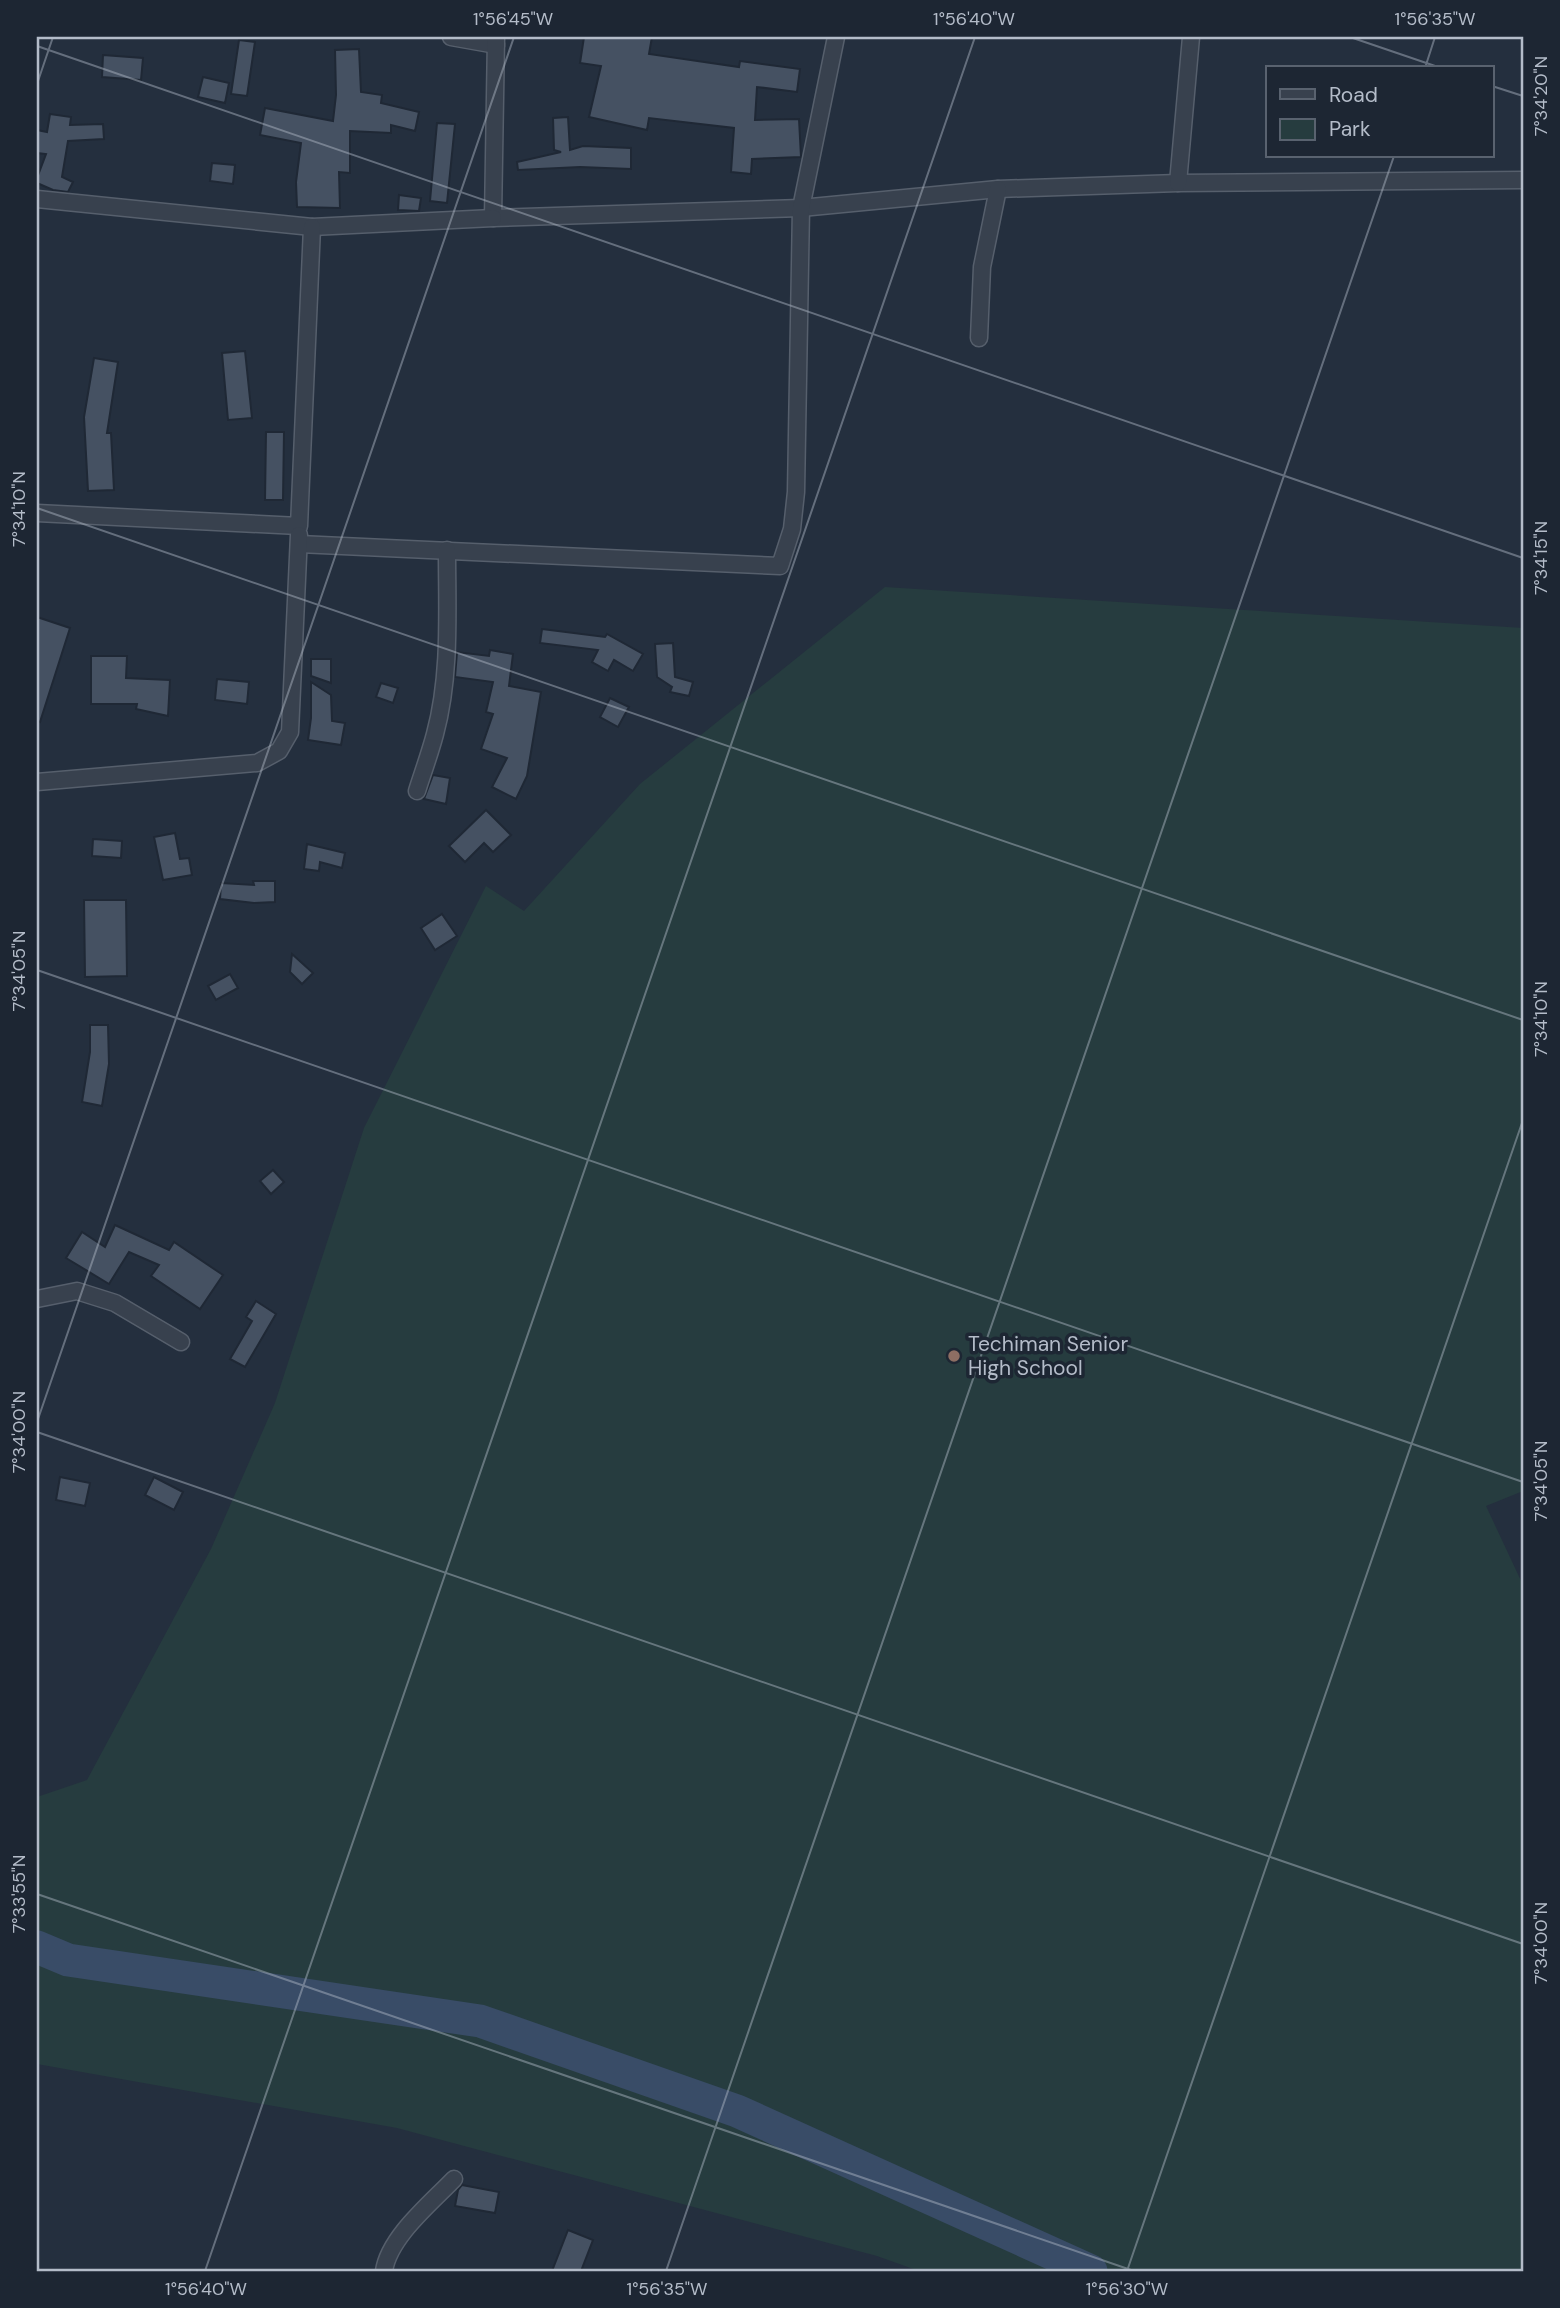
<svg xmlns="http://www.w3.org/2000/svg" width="1560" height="2308" font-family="'DM Sans',sans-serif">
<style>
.green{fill:#263c3f}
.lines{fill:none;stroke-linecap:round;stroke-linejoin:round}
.river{stroke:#394c67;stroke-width:33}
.building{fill:#455162;stroke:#1f2835;stroke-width:2}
.minor-casing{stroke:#565f6c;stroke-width:19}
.minor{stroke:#38414e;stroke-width:16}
.ticks{fill:none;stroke:#b4bcc9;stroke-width:2;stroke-opacity:0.45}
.education-dot{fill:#8d6e63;stroke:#1d2633;stroke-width:2.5}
.labels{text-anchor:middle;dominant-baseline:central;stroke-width:7;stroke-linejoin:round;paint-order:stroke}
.poi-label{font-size:21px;fill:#b4bcc9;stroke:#1d2633;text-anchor:start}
.neatline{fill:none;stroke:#b4bcc9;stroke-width:2.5}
.ticks-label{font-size:18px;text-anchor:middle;fill:#b4bcc9}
</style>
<rect width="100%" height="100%" fill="#242f3e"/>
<!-- green -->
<polygon class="green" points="885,587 1523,628 1523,1491 1486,1506 1523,1585 1523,2271 919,2271 877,2256 397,2128 37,2064 37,1797 87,1780 211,1549 275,1403 364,1128 486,886 524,911 640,784"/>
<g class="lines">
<!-- river -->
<polyline class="river" points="37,1947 68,1960 480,2021 737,2111 1091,2271"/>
</g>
<!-- building -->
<g class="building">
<polygon points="584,37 652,37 649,54 739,67 740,61 800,69 797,92 757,87 755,120 799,119 801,157 752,159 751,174 731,172 734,128 649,118 647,130 589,117 601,66 580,63"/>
<polygon points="239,40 255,42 247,96 231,94"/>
<polygon points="359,49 361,92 382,95 381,103 419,112 415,131 391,125 391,133 350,131 350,173 339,172 340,208 297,207 296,182 301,143 260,135 265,108 333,121 336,95 335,50"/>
<polygon points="103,55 143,58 141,80 102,77"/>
<polygon points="203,77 229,83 225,103 198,97"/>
<polygon points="50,114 71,117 70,125 103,124 104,139 68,141 62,177 73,182 68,192 53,190 37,183 37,178 46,154 37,153 37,130 47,132"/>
<polygon points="568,117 570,150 583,146 631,148 631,169 580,167 518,170 517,162 561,152 554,150 553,118"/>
<polygon points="437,123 455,124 447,203 430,201"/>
<polygon points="212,163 235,165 233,184 210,181"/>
<polygon points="399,195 421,198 419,211 398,210"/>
<polygon points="245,351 252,418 228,420 222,353"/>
<polygon points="94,358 118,362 107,433 111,433 114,490 88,491 84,417"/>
<polygon points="266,432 284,432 283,500 265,500"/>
<polygon points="37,617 70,628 40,722 37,721"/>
<polygon points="542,629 605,637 607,634 643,654 633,671 614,660 608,671 592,662 598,650 540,643"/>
<polygon points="673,643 675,677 693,682 689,696 670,692 672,687 657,677 655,644"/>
<polygon points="490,650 513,654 509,686 541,692 527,776 516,799 492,787 507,758 481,749 493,714 486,712 493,682 455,677 457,652 489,656"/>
<polygon points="91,656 127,656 126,678 170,680 168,716 136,709 137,704 91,704"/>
<polygon points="311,659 331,659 331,683 311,676"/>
<polygon points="217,679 249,682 247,704 215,700"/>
<polygon points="311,682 331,695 332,721 345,723 341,745 308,740 311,718"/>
<polygon points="381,683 398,688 393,703 376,697"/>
<polygon points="610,698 629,707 618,727 600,717"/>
<polygon points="433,775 450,778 446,804 424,799"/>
<polygon points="486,810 511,835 493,852 484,843 465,862 449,846"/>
<polygon points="175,833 180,859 189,858 192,875 163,880 154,837"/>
<polygon points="93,839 122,841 121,858 92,856"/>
<polygon points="307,844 345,853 342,868 320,862 319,871 304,869"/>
<polygon points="253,881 275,881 275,902 254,903 220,899 221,883 254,885"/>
<polygon points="84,900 126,900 127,976 85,977"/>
<polygon points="442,914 457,936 435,950 421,928"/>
<polygon points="292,954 313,973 302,984 290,972"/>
<polygon points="230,974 238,988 216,1000 208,986"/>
<polygon points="90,1025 108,1025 109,1064 102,1106 82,1102 90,1052"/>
<polygon points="273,1170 284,1182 271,1194 260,1181"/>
<polygon points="115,1225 169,1250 174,1242 223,1275 200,1309 151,1276 159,1265 129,1252 109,1284 66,1258 82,1232 105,1247"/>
<polygon points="256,1301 276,1314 245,1367 230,1359 252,1321 246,1317"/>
<polygon points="60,1477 90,1483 85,1506 56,1500"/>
<polygon points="154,1477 183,1492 174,1510 145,1495"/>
<polygon points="462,2185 499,2192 495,2213 455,2206 458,2190"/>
<polygon points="568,2230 593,2240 581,2271 552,2271"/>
</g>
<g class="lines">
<!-- minor casing -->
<g class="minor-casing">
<g id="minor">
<polyline points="451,37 496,45"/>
<polyline points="496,37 493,218 801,208 998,189 1178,183 1523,180"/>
<polyline points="1178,183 1191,37"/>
<polyline points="37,199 312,227 493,218"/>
<polyline points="979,338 982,267 998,189"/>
<polyline points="37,513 299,526 312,227"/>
<polyline points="299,544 780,566 792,529 796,492 801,208 836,37"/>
<polyline points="37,782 257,763 279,751 290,732 299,535"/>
<path d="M 417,791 C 423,772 430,753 435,734 C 451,675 447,611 447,550"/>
<polyline points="37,1299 77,1291 115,1303 181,1342"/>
<path d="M 384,2271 C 389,2237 431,2203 454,2179"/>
</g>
</g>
<!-- minor -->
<use href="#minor" class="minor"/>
</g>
<!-- ticks -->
<path class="ticks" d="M 1350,37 L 1441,68M 37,46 L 1523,558M 1425,68 L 1435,37M 37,84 L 53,37M 1492,86 L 1523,96M 37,508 L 1523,1020M 37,970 L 1523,1482M 37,1422 L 514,37M 37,1432 L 1523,1944M 37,1894 L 1134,2271M 205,2271 L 975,37M 666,2271 L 1394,156M 1127,2271 L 1523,1120"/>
<!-- markers -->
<circle class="education-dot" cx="954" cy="1356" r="7"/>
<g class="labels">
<!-- poi labels -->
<g class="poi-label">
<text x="968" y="1344">Techiman Senior<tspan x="968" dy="24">High School</tspan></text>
</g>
</g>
<!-- border -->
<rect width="1560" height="2308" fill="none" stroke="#1d2633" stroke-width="77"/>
<!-- legend -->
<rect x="1266" y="66" width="228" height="91" fill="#1d2633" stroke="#59626f" stroke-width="2"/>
<rect x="1280" y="89" width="35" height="10" fill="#38414e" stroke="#59626f" stroke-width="2"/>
<text x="1329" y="102" font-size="21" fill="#b4bcc9">Road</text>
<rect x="1280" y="119" width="35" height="21" fill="#263c3f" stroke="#59626f" stroke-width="2"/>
<text x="1329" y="136" font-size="21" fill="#b4bcc9">Park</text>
<rect x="38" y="38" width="1484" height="2232" class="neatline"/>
<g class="ticks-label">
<text x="513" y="25">1°56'45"W</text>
<text x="974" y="25">1°56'40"W</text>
<text x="1435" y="25">1°56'35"W</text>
<text transform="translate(1541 96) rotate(-90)" y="6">7°34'20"N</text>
<text transform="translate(19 509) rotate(-90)" y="6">7°34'10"N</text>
<text transform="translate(1541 558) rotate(-90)" y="6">7°34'15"N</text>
<text transform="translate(19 971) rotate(-90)" y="6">7°34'05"N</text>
<text transform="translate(1541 1019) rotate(-90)" y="6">7°34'10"N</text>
<text transform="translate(19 1432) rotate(-90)" y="6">7°34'00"N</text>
<text transform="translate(1541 1481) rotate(-90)" y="6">7°34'05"N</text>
<text transform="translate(19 1894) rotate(-90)" y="6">7°33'55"N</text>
<text transform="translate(1541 1943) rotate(-90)" y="6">7°34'00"N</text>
<text x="206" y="2295">1°56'40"W</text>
<text x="667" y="2295">1°56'35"W</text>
<text x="1127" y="2295">1°56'30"W</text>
</g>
</svg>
